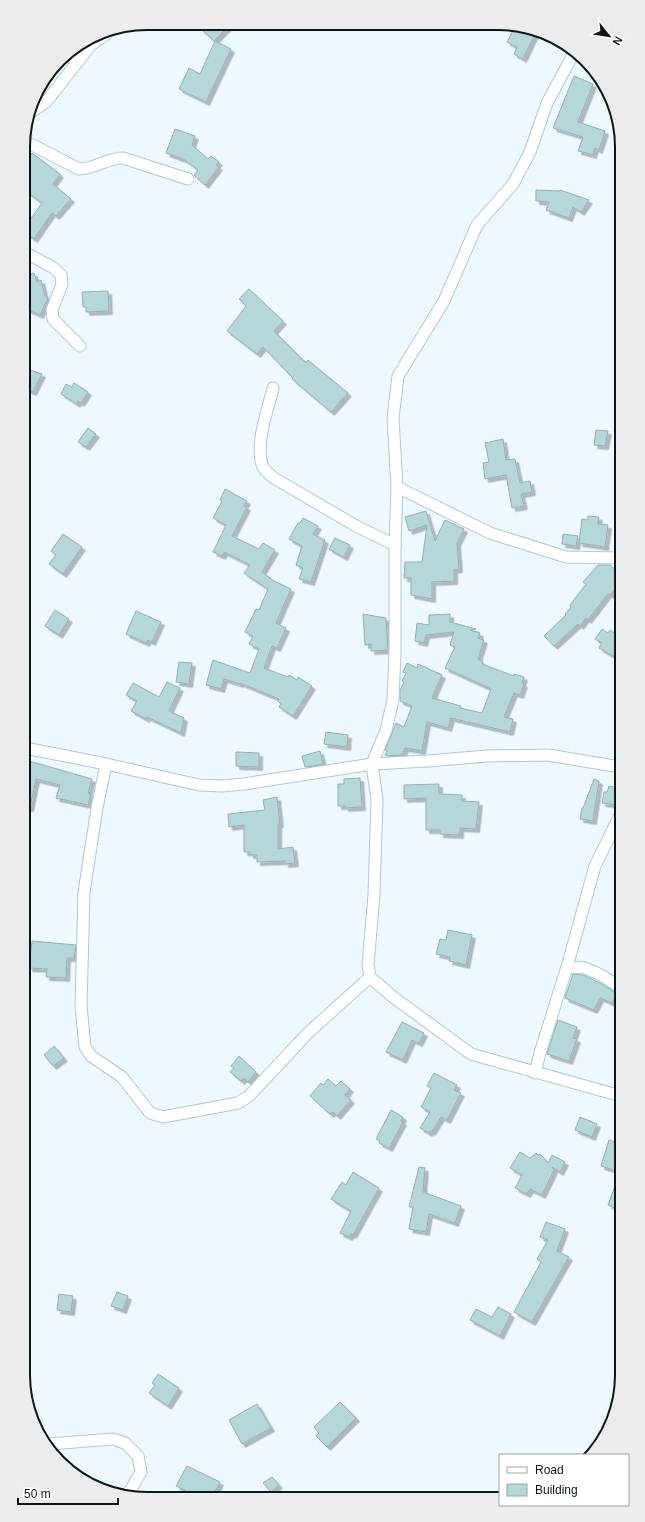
<svg xmlns="http://www.w3.org/2000/svg" width="645" height="1522" font-family="Helvetica,sans-serif">
<style>
.building{fill:#b5d7da;stroke:#90b1b4;filter:url(#shadow)}
.lines{fill:none;stroke-linecap:round;stroke-linejoin:round}
.minor-casing{stroke:#aec9d8;stroke-width:13}
.minor{stroke:#fff;stroke-width:11}
.rim{fill:none;stroke:#0c171c;stroke-width:2}
</style>
<defs>
<filter id="shadow"><feDropShadow dx="3.5" dy="3.5" stdDeviation="0" flood-color="#0004"/></filter>
</defs>
<rect width="100%" height="100%" fill="#eef9ff"/>
<!-- building -->
<g class="building">
<polygon points="206,23 231,24 214,41 201,29"/>
<polygon points="516,25 522,25 536,32 523,59 514,54 517,47 507,42"/>
<polygon points="215,41 231,49 206,102 179,89 189,68 200,74"/>
<polygon points="574,76 593,84 578,122 605,131 599,150 595,148 593,155 578,151 583,137 553,128"/>
<polygon points="175,129 195,136 192,145 208,159 211,156 219,162 216,165 219,167 205,185 194,175 198,170 185,160 166,153"/>
<polygon points="32,153 60,174 53,184 71,199 56,216 52,213 34,239 24,232 28,226 26,225 42,203 23,189 23,165"/>
<polygon points="536,190 560,191 560,190 589,200 581,212 573,207 569,218 546,210 549,202 536,201"/>
<polygon points="34,273 37,282 41,280 45,296 48,298 40,315 24,308 24,276"/>
<polygon points="249,289 283,321 274,331 306,363 308,360 348,393 331,412 292,379 293,378 263,347 257,354 227,331 246,306 239,299"/>
<polygon points="108,291 109,311 86,312 86,307 83,307 82,292"/>
<polygon points="24,368 42,374 33,392 24,388"/>
<polygon points="74,383 88,392 81,403 78,401 77,404 61,394 66,384 72,387"/>
<polygon points="88,428 96,434 86,447 78,442"/>
<polygon points="596,430 608,431 605,446 594,445"/>
<polygon points="503,439 506,460 515,459 520,483 530,481 532,492 521,494 524,506 512,508 506,475 485,479 483,463 489,462 485,443"/>
<polygon points="225,489 247,501 244,506 247,507 232,536 259,549 263,543 275,550 262,572 274,581 291,589 276,623 286,628 277,648 272,646 264,668 288,677 289,675 297,680 298,677 312,686 293,716 279,707 281,704 278,701 279,699 240,683 240,684 224,679 221,689 206,685 213,660 250,673 259,649 249,644 253,636 245,632 256,609 259,610 268,589 244,573 250,565 224,552 222,556 213,552 226,525 213,518 222,501 220,500"/>
<polygon points="426,511 435,541 445,520 464,529 457,543 459,569 454,570 454,581 432,582 432,599 411,595 411,578 404,578 405,562 422,562 427,525 409,531 405,517"/>
<polygon points="588,516 599,517 598,524 608,525 605,547 579,543 582,519 587,520"/>
<polygon points="303,518 318,526 313,534 325,540 311,582 299,579 303,568 296,565 302,546 289,539 298,523 300,523"/>
<polygon points="63,534 82,547 63,574 49,564 56,555 51,551"/>
<polygon points="563,534 578,536 576,546 562,544"/>
<polygon points="335,538 350,545 344,557 329,549"/>
<polygon points="598,565 610,565 619,573 619,585 610,595 608,594 588,620 586,618 580,626 578,624 554,646 544,636 566,615 565,614 571,607 570,605 586,584 583,582"/>
<polygon points="55,610 69,619 59,635 45,626"/>
<polygon points="136,611 161,622 152,642 148,640 146,643 126,634"/>
<polygon points="363,614 386,618 388,650 371,651 371,644 365,645"/>
<polygon points="450,614 450,622 476,629 470,630 480,633 478,638 484,640 478,659 483,662 482,664 514,676 514,674 524,677 522,683 524,684 520,695 514,693 504,717 513,719 510,732 451,718 448,728 427,722 422,751 405,748 402,755 388,756 385,755 387,751 385,750 396,723 404,727 412,706 400,701 400,690 404,682 402,681 406,673 403,672 407,663 417,668 418,664 442,675 432,698 461,706 460,708 482,713 491,689 445,668 455,647 450,645 454,632 426,635 424,643 415,641 417,623 429,625 429,615"/>
<polygon points="602,629 608,633 610,630 619,636 620,660 599,648 602,643 595,639"/>
<polygon points="179,662 192,663 189,684 176,682"/>
<polygon points="167,682 180,688 169,711 184,718 181,733 147,717 146,719 131,711 137,701 126,695 133,683 159,697"/>
<polygon points="326,732 348,735 347,747 324,744"/>
<polygon points="320,751 323,764 305,767 302,756"/>
<polygon points="236,752 259,753 259,767 236,766"/>
<polygon points="29,761 92,779 88,793 91,794 88,805 56,798 60,785 36,779 30,808 25,808 25,774"/>
<polygon points="360,778 362,807 345,808 345,806 338,806 338,784 344,784 344,779"/>
<polygon points="594,779 599,781 593,821 580,819 582,808 583,808"/>
<polygon points="439,784 439,794 462,795 462,801 479,802 476,829 460,828 460,835 440,834 440,830 426,830 426,798 404,799 404,785"/>
<polygon points="609,786 620,788 617,805 602,803 604,792 607,792"/>
<polygon points="277,797 280,824 278,824 278,849 293,847 295,863 285,864 285,861 257,862 257,855 250,855 250,852 244,852 244,825 229,827 228,814 265,810 263,800"/>
<polygon points="448,930 472,935 466,965 449,961 450,957 436,954 440,939 446,940"/>
<polygon points="32,941 76,945 74,958 67,958 66,978 46,977 47,969 29,968"/>
<polygon points="573,974 583,975 602,984 617,994 612,1003 600,998 594,1010 565,998"/>
<polygon points="558,1020 577,1027 573,1038 577,1039 569,1061 547,1054"/>
<polygon points="402,1022 424,1033 419,1043 412,1040 403,1060 386,1052"/>
<polygon points="54,1046 64,1058 53,1066 44,1055"/>
<polygon points="239,1056 256,1072 248,1082 244,1078 241,1081 230,1072 234,1068 231,1066"/>
<polygon points="434,1073 457,1085 454,1090 461,1093 447,1120 441,1117 432,1132 430,1131 429,1133 420,1128 430,1112 421,1107 431,1088 427,1086"/>
<polygon points="328,1079 336,1086 341,1081 350,1089 345,1095 351,1100 337,1116 333,1112 330,1114 310,1096 321,1083 323,1085"/>
<polygon points="391,1110 403,1117 401,1121 403,1122 389,1148 379,1143 380,1141 376,1139"/>
<polygon points="580,1117 597,1124 592,1137 575,1130"/>
<polygon points="609,1140 621,1144 621,1211 608,1205 620,1172 601,1166"/>
<polygon points="520,1152 530,1158 536,1153 538,1155 540,1154 548,1163 552,1155 565,1162 560,1172 552,1167 554,1170 542,1195 530,1189 527,1194 515,1188 522,1175 510,1168"/>
<polygon points="419,1167 425,1168 423,1192 461,1206 455,1223 429,1214 426,1232 409,1229 413,1207 409,1207"/>
<polygon points="353,1172 379,1188 353,1235 351,1234 349,1237 340,1233 351,1211 331,1199 342,1182 346,1185"/>
<polygon points="546,1222 565,1229 557,1251 569,1257 532,1322 514,1312 541,1262 537,1259 548,1240 540,1237"/>
<polygon points="117,1292 128,1296 123,1310 111,1306"/>
<polygon points="59,1294 73,1296 71,1312 57,1310"/>
<polygon points="498,1307 511,1314 500,1336 470,1320 476,1309 492,1317"/>
<polygon points="158,1374 179,1388 168,1406 149,1393 155,1385 152,1383"/>
<polygon points="340,1402 356,1418 327,1447 316,1436 319,1433 314,1427"/>
<polygon points="257,1404 271,1428 242,1444 229,1420"/>
<polygon points="187,1466 220,1482 213,1496 182,1496 185,1490 176,1486"/>
<polygon points="272,1477 279,1485 271,1492 263,1483"/>
</g>
<g class="lines">
<!-- minor casing -->
<g class="minor-casing">
<g id="minor">
<polyline points="575,51 547,103 530,152 513,184 477,225 444,301 398,376 393,418 397,487 395,545 395,652 393,700 386,730 372,764 377,800 374,895 368,965 370,977 393,997 471,1054 621,1096"/>
<polyline points="67,53 78,62"/>
<polyline points="30,113 46,102 91,45 112,30"/>
<path d="M 23,140 L 79,169 C 95,169 107,158 123,158 L 188,179"/>
<polyline points="24,252 54,268 61,275 62,284 52,310 53,319 80,346"/>
<path d="M 273,388 C 268,410 254,445 263,467 C 265,471 270,475 274,478 L 356,526 L 395,545"/>
<polyline points="397,487 490,533 566,557 619,558"/>
<polyline points="25,748 106,764 199,785 222,786 244,784 372,764 428,761 487,756 548,755 620,767"/>
<polyline points="106,764 97,808 84,892 81,1006 85,1047 91,1056 122,1077 150,1113 163,1117 238,1103 249,1096 308,1033 370,977"/>
<polyline points="567,967 585,968 601,975 621,988"/>
<polyline points="535,1073 540,1053 567,967 595,866 620,815"/>
<polyline points="49,1444 113,1439 125,1443 138,1456 141,1472 130,1491 123,1497"/>
</g>
</g>
<!-- minor -->
<use href="#minor" class="minor"/>
</g>
<!-- crop -->
<path d="M0 0H645V1522H0ZM147 30H498A117 117 0 0 1 615 147V1375A117 117 0 0 1 498 1492H147A117 117 0 0 1 30 1375V147A117 117 0 0 1 147 30Z" fill="#ececed" fill-rule="evenodd"/>
<path class="rim" d="M147 30H498A117 117 0 0 1 615 147V1375A117 117 0 0 1 498 1492H147A117 117 0 0 1 30 1375V147A117 117 0 0 1 147 30Z"/>
<!-- legend -->
<rect x="499" y="1454" width="130" height="52" fill="#ffffff" stroke="#9ea2a4"/>
<rect x="507" y="1467" width="20" height="6" fill="#ffffff" stroke="#9ea2a4"/>
<text x="535" y="1474" font-size="12" fill="#0c171c">Road</text>
<rect x="507" y="1484" width="20" height="12" fill="#b5d7da" stroke="#9ea2a4"/>
<text x="535" y="1494" font-size="12" fill="#0c171c">Building</text>
<!-- north arrow -->
<g transform="translate(609 36) rotate(120)" stroke="#ffffff" stroke-width="3" paint-order="stroke">
<path d="M0-3L7 15L0 10L-7 15Z" fill="#0c171c"/>
<text y="-6" font-size="11" font-weight="bold" text-anchor="middle" fill="#0c171c">N</text>
</g>
<!-- scale -->
<path d="M18 1498v6h100v-6" fill="none" stroke="#0c171c" stroke-width="2"/>
<text x="24" y="1498" font-size="12" fill="#0c171c" stroke="#ffffff" stroke-width="3" paint-order="stroke">50 m</text>
</svg>
